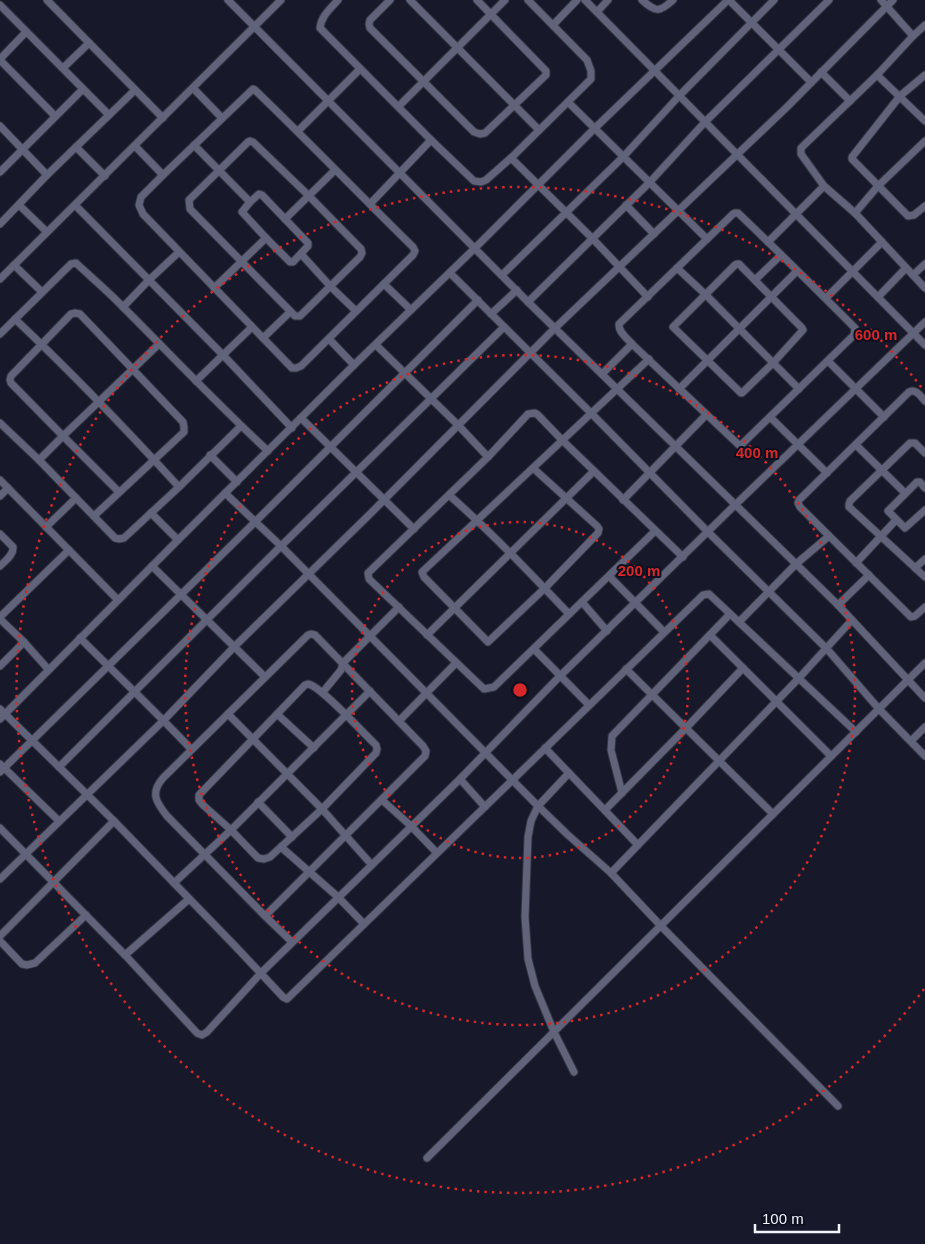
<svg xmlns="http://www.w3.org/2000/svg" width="925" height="1244" font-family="Helvetica,sans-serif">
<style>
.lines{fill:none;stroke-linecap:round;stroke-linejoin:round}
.minor-casing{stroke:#333442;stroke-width:9}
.minor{stroke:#60637a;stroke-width:7}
.ring{fill:none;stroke:#d62828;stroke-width:2.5;stroke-dasharray:2.5 5}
.centre{fill:#d62828;stroke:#0e1021;stroke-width:2.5}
.ring-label{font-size:15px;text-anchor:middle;font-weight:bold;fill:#d62828;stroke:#0e1021;stroke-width:4;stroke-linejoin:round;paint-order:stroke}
</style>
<rect width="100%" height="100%" fill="#17192b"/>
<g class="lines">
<!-- minor casing -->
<g class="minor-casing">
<g id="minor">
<polyline points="47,0 163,118"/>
<polyline points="228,0 528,302 838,605 925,698"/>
<path d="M 338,0 C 331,8 321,16 320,28 L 431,140 L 474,181 L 481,182 L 486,180 L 511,158 L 591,79 L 591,71 L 587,60 L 528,0"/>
<polyline points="390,0 370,20 369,24 370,28 474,132 480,134 485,133 546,75 546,71 477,0"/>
<polyline points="410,0 539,130"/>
<polyline points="585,0 925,345"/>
<path d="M 642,0 C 656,12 659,13 673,0"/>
<polyline points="729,0 811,82"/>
<polyline points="881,0 913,36"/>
<polyline points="0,5 109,115"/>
<polyline points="597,12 608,0"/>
<polyline points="553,25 577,0"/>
<polyline points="925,25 913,36 877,75 801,148 801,154 824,186 855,213 925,288"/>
<polyline points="0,59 26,32"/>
<polyline points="0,60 55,116"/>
<polyline points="63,68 89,43"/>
<polyline points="821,72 850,101"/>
<polyline points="877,75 925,121"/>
<polyline points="925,75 900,96 852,157 852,159 908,216 914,215 925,206"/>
<polyline points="193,88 222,118"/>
<path d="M 253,89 L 255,90 C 308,141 360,195 413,247 L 415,251 L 413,255 L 301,366 L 296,368 L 292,368 L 143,214 L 139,205 L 141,197 L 163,175 Z"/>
<polyline points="568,102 707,239"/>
<polyline points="399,106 505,0"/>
<polyline points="0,126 47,175"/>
<polyline points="298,131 360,69"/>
<polygon points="250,141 253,142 308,195 361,249 362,253 360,257 300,316 295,316 190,209 189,200 248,142"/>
<polyline points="194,145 250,202"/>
<polyline points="135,146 163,175"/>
<polyline points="76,147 105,176"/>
<polyline points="511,158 592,238 648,297"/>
<polyline points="0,172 83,89"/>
<polygon points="259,194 262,195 308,243 308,246 293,262 290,262 266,238 242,212 250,202"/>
<polyline points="370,204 431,140"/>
<polyline points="19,205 47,232"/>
<polyline points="75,205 223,355 292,428"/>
<polyline points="626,205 654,234"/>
<path d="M 735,213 L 738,213 C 778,251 816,289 855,328 L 854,335 L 740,446 L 632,344 C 627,338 618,332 619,324 L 733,214 Z"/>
<polyline points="855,213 878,186 925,141"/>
<polyline points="285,219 335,170"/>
<polyline points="0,224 47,175 135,90"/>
<polyline points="768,242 824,186"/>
<polyline points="301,254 331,287 356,311"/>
<polygon points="737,264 739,264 802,328 803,330 773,363 742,393 741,393 673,327 735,265"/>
<polyline points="14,265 42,292"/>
<polyline points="677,268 705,294 799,389"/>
<polyline points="450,273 591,413 708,532 827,649 879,709 925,756"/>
<polyline points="502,275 623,157 680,95 774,0"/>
<polyline points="913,275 925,264"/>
<polyline points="0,279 281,0"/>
<polyline points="755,280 781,255"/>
<polyline points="384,284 411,310"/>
<polyline points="214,288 266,238"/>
<polyline points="878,297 906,268"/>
<polyline points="826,298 882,242"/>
<polyline points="528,302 649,183 705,122 829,0"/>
<polyline points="123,307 149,280 179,252"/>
<polyline points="491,314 517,290"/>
<path d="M 15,319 C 72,373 126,429 179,487"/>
<path d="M 0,334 L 71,264 L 76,263 C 92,278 109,292 124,308 C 172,356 218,405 268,451"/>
<polyline points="263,338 290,312"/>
<polyline points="329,339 354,365"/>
<polyline points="376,345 458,425 488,457"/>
<polyline points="828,361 884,417"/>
<polyline points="602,374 632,344"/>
<polyline points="196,381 252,327"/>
<polyline points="679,389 797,271"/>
<path d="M 925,401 C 921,397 916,388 909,392 L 799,500 L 798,503 L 800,507 L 911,617 L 915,616 L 925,607"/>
<polyline points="770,417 827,473"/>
<polyline points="301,418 414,529"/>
<polyline points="0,423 39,460 115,538 119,539 124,538 179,487 241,426"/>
<polyline points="856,445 905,493"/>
<polyline points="925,453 915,443 910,443 850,501 849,504 849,507 925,577"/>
<polyline points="210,455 237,482"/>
<polyline points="39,460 63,436 119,492"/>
<polyline points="533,468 597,526 599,529 598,533 545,588 488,642 424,577 422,572 649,359"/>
<polyline points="0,480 118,600"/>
<polyline points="925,488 920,482 917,482 888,511 905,528 925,510"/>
<polyline points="225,493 281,546 538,806 568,835 611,873 661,926 838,1106"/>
<path d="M 449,495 C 491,532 530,573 569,614"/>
<polyline points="0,496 8,488"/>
<polyline points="623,500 706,415"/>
<polyline points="151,513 178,540"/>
<polyline points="94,516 184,432 184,427 183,422 80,314 75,313 71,314 11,376 10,380 11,383 63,436 159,344"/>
<polyline points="46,527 76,498"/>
<polyline points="655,531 494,687 484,689 369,579 368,573 488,457 528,414 535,413 538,415 562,440 683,557"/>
<path d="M 0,534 L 13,547 C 14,555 5,561 0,566"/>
<polyline points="856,563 896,520"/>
<polyline points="152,566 265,677"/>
<polyline points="915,568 925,559"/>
<polyline points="609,576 664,632"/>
<polyline points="582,602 607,631"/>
<polyline points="838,605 869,575"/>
<polyline points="0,617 69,550"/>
<polyline points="0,619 24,642 48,669"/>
<polyline points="739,622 796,564 829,536"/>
<polyline points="427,635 594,471"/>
<polyline points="710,635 831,756"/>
<path d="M 80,638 C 117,675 155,711 191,749"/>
<polyline points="534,649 589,705"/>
<polyline points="0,666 24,642"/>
<polyline points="626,669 773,814"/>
<path d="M 308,684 C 321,686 363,733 376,745 L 377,749 L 376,753 L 322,809 L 270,857 L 264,859 L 258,858 L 231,830 L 203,805 L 199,800 L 199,795 L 305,685 Z"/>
<polyline points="323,692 341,670 343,663 399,607"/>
<polyline points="0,709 114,821 236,947 283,997 287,999 703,595 709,594 856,732"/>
<polyline points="228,714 322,809 371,864"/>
<polyline points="277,714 314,748"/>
<polyline points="0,719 178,540 354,365 475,248 594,129 728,0"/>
<polyline points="399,721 456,663"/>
<polyline points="911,741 925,727"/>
<polyline points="545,748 638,845"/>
<polyline points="0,764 59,821"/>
<polyline points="59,767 281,546 504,327"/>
<polyline points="0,772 255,522 478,300"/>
<polyline points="569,773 538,806 531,821 528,837 525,917 528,959 535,986 554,1032 574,1072"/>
<polyline points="460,779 485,807"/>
<polyline points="622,793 611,750 612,736 730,614"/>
<polyline points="382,800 411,826 437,853"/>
<polyline points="258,802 292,837"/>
<polyline points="605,810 686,728 743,668"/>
<polyline points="0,828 125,955 197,1033 202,1035 207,1032 261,973 460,779 560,676 735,505 925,322"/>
<polyline points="281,847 338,897 364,924"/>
<polyline points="611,873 799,678 852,620"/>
<polyline points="0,879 164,720 235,646 370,514 555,328 787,107 893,0"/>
<polyline points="174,883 231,830 370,691"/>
<path d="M 265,916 L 425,756 L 426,751 L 423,746 L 315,635 L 311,634 L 308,635 L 163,778 C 150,793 156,802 167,816 L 265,916 L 292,942"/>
<polyline points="0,936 114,821"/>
<polyline points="0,941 22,964 27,965 35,963 86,915"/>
<polyline points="125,955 189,899"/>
<polyline points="427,1158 925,663"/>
</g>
</g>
<!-- minor -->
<use href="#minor" class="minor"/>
</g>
<!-- distance rings -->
<g class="ring">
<circle cx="520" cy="690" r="168"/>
<circle cx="520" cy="690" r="335"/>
<path d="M924 989A503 503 0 1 1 924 391"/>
</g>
<circle cx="520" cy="690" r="8" class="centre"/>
<g class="ring-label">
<text x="876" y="340">600 m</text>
<text x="757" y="458">400 m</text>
<text x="639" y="576">200 m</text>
</g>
<!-- scale -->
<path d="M755 1224v8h84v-8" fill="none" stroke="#f1f3fd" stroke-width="2.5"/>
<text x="762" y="1224" font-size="15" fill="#f1f3fd" stroke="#0e1021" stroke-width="4" paint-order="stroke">100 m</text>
</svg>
